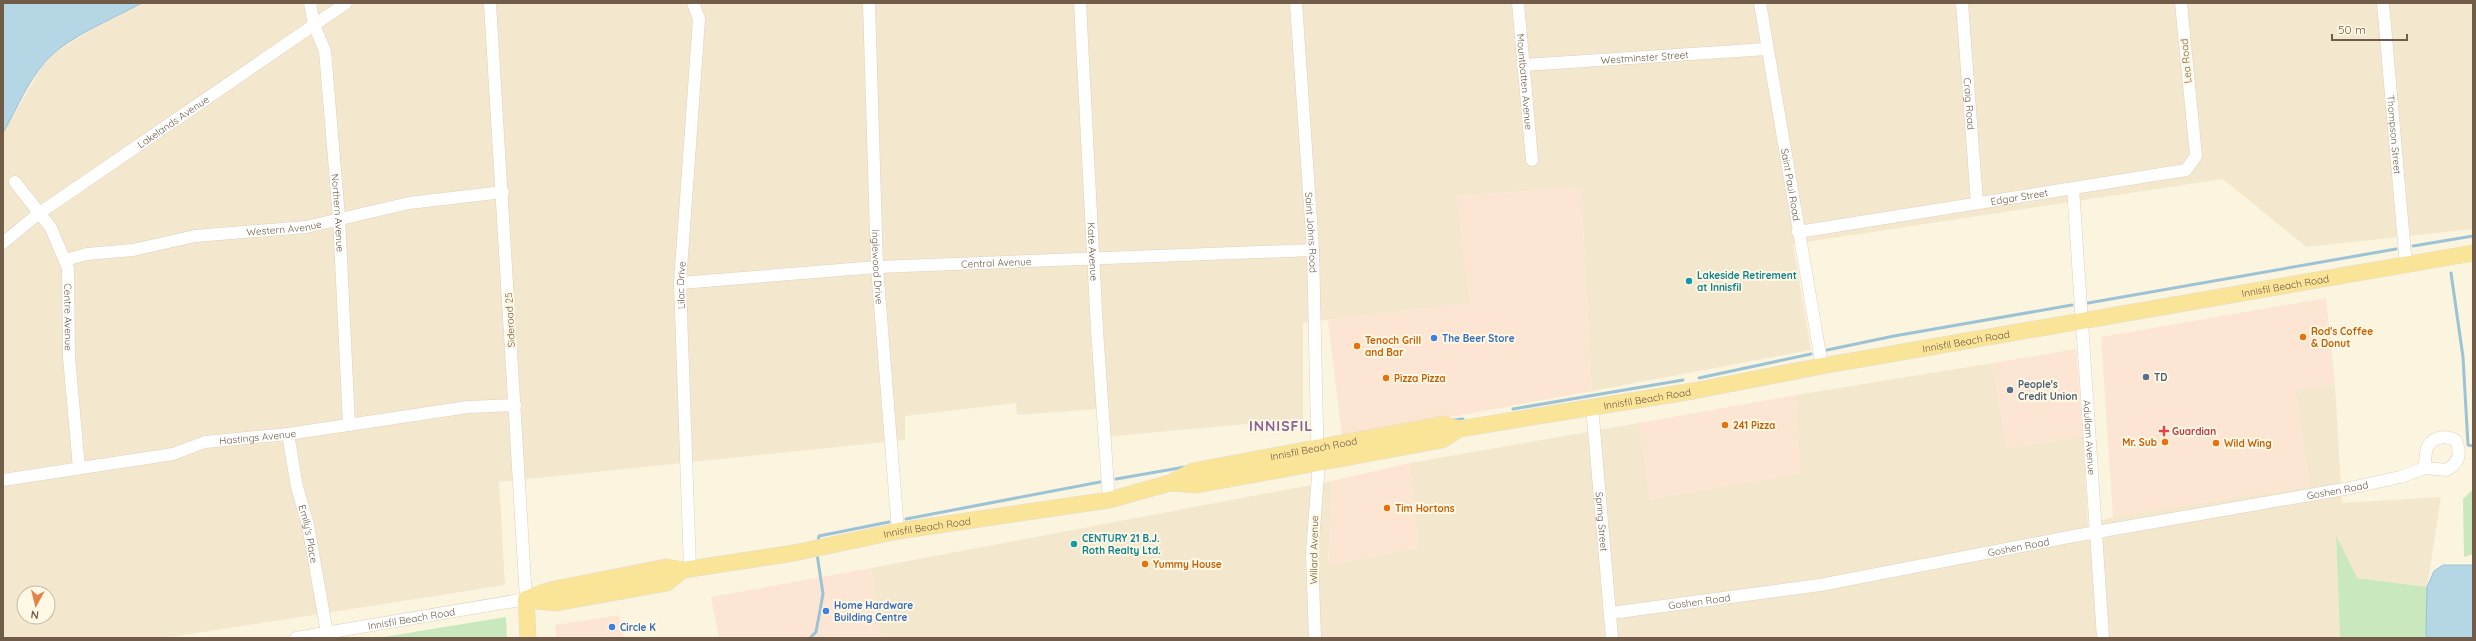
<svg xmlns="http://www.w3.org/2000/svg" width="2476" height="641" font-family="Quicksand,sans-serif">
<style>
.residential{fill:#f3e7ce;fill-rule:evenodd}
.commercial{fill:#fce5d3}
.green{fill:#c9e8be}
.water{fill:#b5d6e4;stroke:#9bc3d5}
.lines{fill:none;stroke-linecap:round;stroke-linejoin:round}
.stream{stroke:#9bc3d5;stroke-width:3}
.minor-casing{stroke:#dfd1bc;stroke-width:13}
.major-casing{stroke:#e2deda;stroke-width:17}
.minor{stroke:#fff;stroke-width:12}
.major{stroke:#f9e498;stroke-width:16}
.culture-dot{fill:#0f9aa8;stroke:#fff8e4;stroke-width:1.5}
.food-dot{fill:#e8710a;stroke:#fff8e4;stroke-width:1.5}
.shop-dot{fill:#3f7fe0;stroke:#fff8e4;stroke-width:1.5}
.service-dot{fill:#5c6f8a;stroke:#fff8e4;stroke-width:1.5}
.health-dot{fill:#e0444e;stroke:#fff8e4;stroke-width:1.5}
.labels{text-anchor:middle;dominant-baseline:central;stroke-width:4;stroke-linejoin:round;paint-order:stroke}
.street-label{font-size:10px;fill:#705c48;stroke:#fff8e4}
.culture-label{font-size:10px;font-weight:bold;fill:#0d838f;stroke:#fff8e4;text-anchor:start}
.food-label{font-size:10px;font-weight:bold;fill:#c56008;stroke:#fff8e4;text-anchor:start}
.shop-label{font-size:10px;font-weight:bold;fill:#366cbe;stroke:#fff8e4;text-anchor:start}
.service-label{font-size:10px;font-weight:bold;fill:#4e5e75;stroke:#fff8e4;text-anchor:start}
.health-label{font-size:10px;font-weight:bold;fill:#be3a42;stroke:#fff8e4;text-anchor:start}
.district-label{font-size:14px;font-weight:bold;letter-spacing:1px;fill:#8b6394;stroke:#fff8e4}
</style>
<rect width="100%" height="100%" fill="#fbf5df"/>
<!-- residential -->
<g class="residential">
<path d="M 142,3 L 2473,3 L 2473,229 L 2306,247 L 2223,179 L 1793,244 L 1811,350 L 1592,391 L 1581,187 L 1457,196 L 1470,303 L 1303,323 L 1303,419 L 1103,437 L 1097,409 L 1017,415 L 1016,403 L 905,416 L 905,440 L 499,482 L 505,585 L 165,638 L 3,638 L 3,133 L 41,68 L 54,53 L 108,20 ZM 24,593 L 48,593 L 48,617 L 24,617 Z"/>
<polygon points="1993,363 2006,448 2083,436 2088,525 2113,517 2310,486 2295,389 2335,384 2342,503 2441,497 2427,587 2357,578 2336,536 2340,638 881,638 871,568 1332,481 1328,565 1418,547 1410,463 1639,423 1650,499 1800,474 1796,395"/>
</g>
<!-- commercial -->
<g class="commercial">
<polygon points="1581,187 1592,391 1342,437 1328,320 1469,303 1457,196"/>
<polygon points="2326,298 2335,384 2295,389 2310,486 2113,517 2101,337"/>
<polygon points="2076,349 2083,436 2006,448 1993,363"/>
<polygon points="1796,395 1801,474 1649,499 1639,423"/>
<polygon points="1410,463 1418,547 1328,565 1332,481"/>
<polygon points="871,568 881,638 719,638 711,597"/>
<polygon points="619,615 624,638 556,638 555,625"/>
</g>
<!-- green -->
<g class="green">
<polygon points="2473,489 2473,554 2464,557 2463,499"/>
<polygon points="2336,535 2357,578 2427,587 2428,638 2340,638"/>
<polygon points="506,617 507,638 377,638"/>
</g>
<!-- water -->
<g class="water">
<path d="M 3,3 L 142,3 C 117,16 75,35 54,53 C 31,73 18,107 3,133 Z"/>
<polygon points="2443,565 2473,565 2473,638 2428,638 2426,635 2427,587 2434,571"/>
</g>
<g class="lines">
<!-- stream -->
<g class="stream">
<polyline points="2413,246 2473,236"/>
<polyline points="2451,273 2463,357 2468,445 2473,446"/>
<polyline points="2088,303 2396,249"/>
<polyline points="1827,350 1894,336 2072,305"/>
<polyline points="1699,378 1811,354"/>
<polyline points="1513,409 1683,380"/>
<polyline points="1453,420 1463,419"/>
<polyline points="1116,479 1185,467"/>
<polyline points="906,519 1100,482"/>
<polyline points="818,542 819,536 889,522"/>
<polyline points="810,638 816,632 823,594 817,554"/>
</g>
<!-- minor casing -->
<g class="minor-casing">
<g id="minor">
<path id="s1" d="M 310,3 L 314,25 L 325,51 L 339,218 L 349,425"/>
<path id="s2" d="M 869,3 L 877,267 L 898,531"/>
<path id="s3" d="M 1080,3 L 1097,330 L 1109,500"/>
<path id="s4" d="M 1296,3 L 1313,250 L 1318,475 L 1312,554 L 1315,638"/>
<path id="s5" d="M 1518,3 L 1532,160"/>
<path id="s6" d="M 1760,3 L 1822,366"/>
<path id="s7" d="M 1962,3 L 1977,203"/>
<path id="s8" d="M 2383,3 L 2406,266"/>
<path id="s9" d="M 1523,65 L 1767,49"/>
<path id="s10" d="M 15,182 L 51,228 L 68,268 L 69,357 L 79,468"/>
<path id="s11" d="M 2073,188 L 2103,638"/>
<path id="s12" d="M 1798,232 L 2186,170 L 2196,156 L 2181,3"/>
<path id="s13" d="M 3,243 L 38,214 L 346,3"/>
<path id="s14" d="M 65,260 L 87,254 L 133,250 L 195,236 L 306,227 L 409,203 L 503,192"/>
<path id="s15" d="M 680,283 L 877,267 L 1313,250"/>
<path id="s16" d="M 1592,406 L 1612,638"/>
<path id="s17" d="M 288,434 L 297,487 L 308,525 L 327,633"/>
<path id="s18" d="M 3,480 L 173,454 L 205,442 L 288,434 L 468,407 L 515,405"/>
<path id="s19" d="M 690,569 L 680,283 L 699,19 L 693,3"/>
<path id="s20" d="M 1611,613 L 1820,585 L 2074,536 L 2350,488 L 2400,477 L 2425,468 L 2446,470 C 2460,463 2461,453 2456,441 C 2448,435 2434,436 2428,446 C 2425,451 2425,462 2425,468"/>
<path id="s21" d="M 296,638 L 526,599 L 490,3"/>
</g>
</g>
<!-- major casing -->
<g class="major-casing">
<g id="major">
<path id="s22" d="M 1170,483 L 1197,485 L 1442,440 L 1459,429 L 1693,391 L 1822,366 L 2473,253"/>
<path id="s23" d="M 526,599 L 550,590 L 666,567 L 683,570 L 794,553 L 898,531 L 1109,500 L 1170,483 L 1193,471 L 1443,424 L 1459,429"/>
<polyline points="526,599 528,638"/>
<polyline points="528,600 556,603 667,583 683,570"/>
</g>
</g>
<!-- minor -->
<use href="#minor" class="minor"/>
<!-- major -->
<use href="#major" class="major"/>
</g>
<!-- markers -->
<g class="culture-dot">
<circle cx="1689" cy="281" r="4"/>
<circle cx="1074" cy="544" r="4"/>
</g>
<g class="food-dot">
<circle cx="2303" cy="337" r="4"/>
<circle cx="1357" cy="346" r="4"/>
<circle cx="1386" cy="378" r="4"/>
<circle cx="1725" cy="425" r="4"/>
<circle cx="2165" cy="442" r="4"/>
<circle cx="2216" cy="443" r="4"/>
<circle cx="1387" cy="508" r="4"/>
<circle cx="1145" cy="564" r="4"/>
</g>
<g class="shop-dot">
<circle cx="1434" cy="338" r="4"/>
<circle cx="826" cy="611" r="4"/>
<circle cx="612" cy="627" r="4"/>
</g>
<g class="service-dot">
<circle cx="2146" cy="377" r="4"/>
<circle cx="2010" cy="390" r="4"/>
</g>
<path class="health-dot" d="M2162 425h4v4h4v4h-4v4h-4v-4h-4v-4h4z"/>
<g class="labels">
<!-- street labels -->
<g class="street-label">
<text stroke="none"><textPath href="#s9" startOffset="122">Westminster Street</textPath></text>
<text transform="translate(2186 61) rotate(-95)">Lea Road</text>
<text stroke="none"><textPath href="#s5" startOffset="79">Mountbatten Avenue</textPath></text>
<text stroke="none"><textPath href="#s7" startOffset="101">Craig Road</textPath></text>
<text stroke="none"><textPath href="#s13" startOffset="209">Lakelands Avenue</textPath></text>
<text stroke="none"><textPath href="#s8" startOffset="132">Thompson Street</textPath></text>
<text stroke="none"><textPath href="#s6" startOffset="184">Saint Paul Road</textPath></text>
<text stroke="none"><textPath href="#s12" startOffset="224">Edgar Street</textPath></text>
<text stroke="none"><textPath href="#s1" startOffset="213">Northern Avenue</textPath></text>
<text stroke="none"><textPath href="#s14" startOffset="222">Western Avenue</textPath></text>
<text stroke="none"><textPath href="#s4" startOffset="230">Saint Johns Road</textPath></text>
<text stroke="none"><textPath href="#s3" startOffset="249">Kate Avenue</textPath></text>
<text stroke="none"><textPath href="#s15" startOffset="317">Central Avenue</textPath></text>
<text stroke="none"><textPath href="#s2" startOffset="264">Inglewood Drive</textPath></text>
<text stroke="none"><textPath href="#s19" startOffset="284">Lilac Drive</textPath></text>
<text stroke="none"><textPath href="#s22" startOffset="1135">Innisfil Beach Road</textPath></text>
<text stroke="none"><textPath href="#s10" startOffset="151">Centre Avenue</textPath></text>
<text transform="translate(510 320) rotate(-93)">Sideroad 25</text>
<text stroke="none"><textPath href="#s22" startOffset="811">Innisfil Beach Road</textPath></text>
<text stroke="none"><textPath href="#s22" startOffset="487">Innisfil Beach Road</textPath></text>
<text stroke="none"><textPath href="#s18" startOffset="259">Hastings Avenue</textPath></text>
<text stroke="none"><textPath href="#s11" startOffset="250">Adullam Avenue</textPath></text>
<text stroke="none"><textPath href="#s23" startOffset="805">Innisfil Beach Road</textPath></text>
<text stroke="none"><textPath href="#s20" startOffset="737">Goshen Road</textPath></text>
<text stroke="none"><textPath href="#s16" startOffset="116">Spring Street</textPath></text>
<text stroke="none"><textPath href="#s23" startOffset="409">Innisfil Beach Road</textPath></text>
<text stroke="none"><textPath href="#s17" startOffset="102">Emily's Place</textPath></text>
<text stroke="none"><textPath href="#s20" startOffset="413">Goshen Road</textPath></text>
<text transform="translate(1314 550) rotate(-89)">Willard Avenue</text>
<text stroke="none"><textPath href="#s20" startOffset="89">Goshen Road</textPath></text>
<text stroke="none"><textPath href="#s21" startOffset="117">Innisfil Beach Road</textPath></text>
</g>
<!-- culture labels -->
<g class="culture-label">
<text x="1697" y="275">Lakeside Retirement<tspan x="1697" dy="12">at Innisfil</tspan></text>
<text x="1082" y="538">CENTURY 21 B.J.<tspan x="1082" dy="12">Roth Realty Ltd.</tspan></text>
</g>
<!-- food labels -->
<g class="food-label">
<text x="2311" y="331">Rod's Coffee<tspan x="2311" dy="12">&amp; Donut</tspan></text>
<text x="1365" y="340">Tenoch Grill<tspan x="1365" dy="12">and Bar</tspan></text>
<text x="1394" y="378">Pizza Pizza</text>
<text x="1733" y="425">241 Pizza</text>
<text x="2157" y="442" text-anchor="end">Mr. Sub</text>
<text x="2224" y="443">Wild Wing</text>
<text x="1395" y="508">Tim Hortons</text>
<text x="1153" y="564">Yummy House</text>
</g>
<!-- shop labels -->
<g class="shop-label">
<text x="1442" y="338">The Beer Store</text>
<text x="834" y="605">Home Hardware<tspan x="834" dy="12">Building Centre</tspan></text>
<text x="620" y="627">Circle K</text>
</g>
<!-- service labels -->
<g class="service-label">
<text x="2154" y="377">TD</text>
<text x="2018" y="384">People's<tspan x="2018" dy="12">Credit Union</tspan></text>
</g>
<!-- health labels -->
<g class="health-label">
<text x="2172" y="431">Guardian</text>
</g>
<!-- district labels -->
<g class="district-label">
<text x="1281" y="426">INNISFIL</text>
</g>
</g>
<!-- border -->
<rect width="2476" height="641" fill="none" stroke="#705c48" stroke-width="8"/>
<!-- north arrow -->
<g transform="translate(36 605) rotate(187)"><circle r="19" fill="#fff8e4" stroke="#c6baa6"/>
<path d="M0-3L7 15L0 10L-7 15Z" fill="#e38146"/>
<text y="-6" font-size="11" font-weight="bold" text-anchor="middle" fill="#705c48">N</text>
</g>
<!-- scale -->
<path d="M2332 34v6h75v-6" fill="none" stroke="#705c48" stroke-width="2"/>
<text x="2338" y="34" font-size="12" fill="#705c48" stroke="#fff8e4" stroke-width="3" paint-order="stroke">50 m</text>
</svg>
